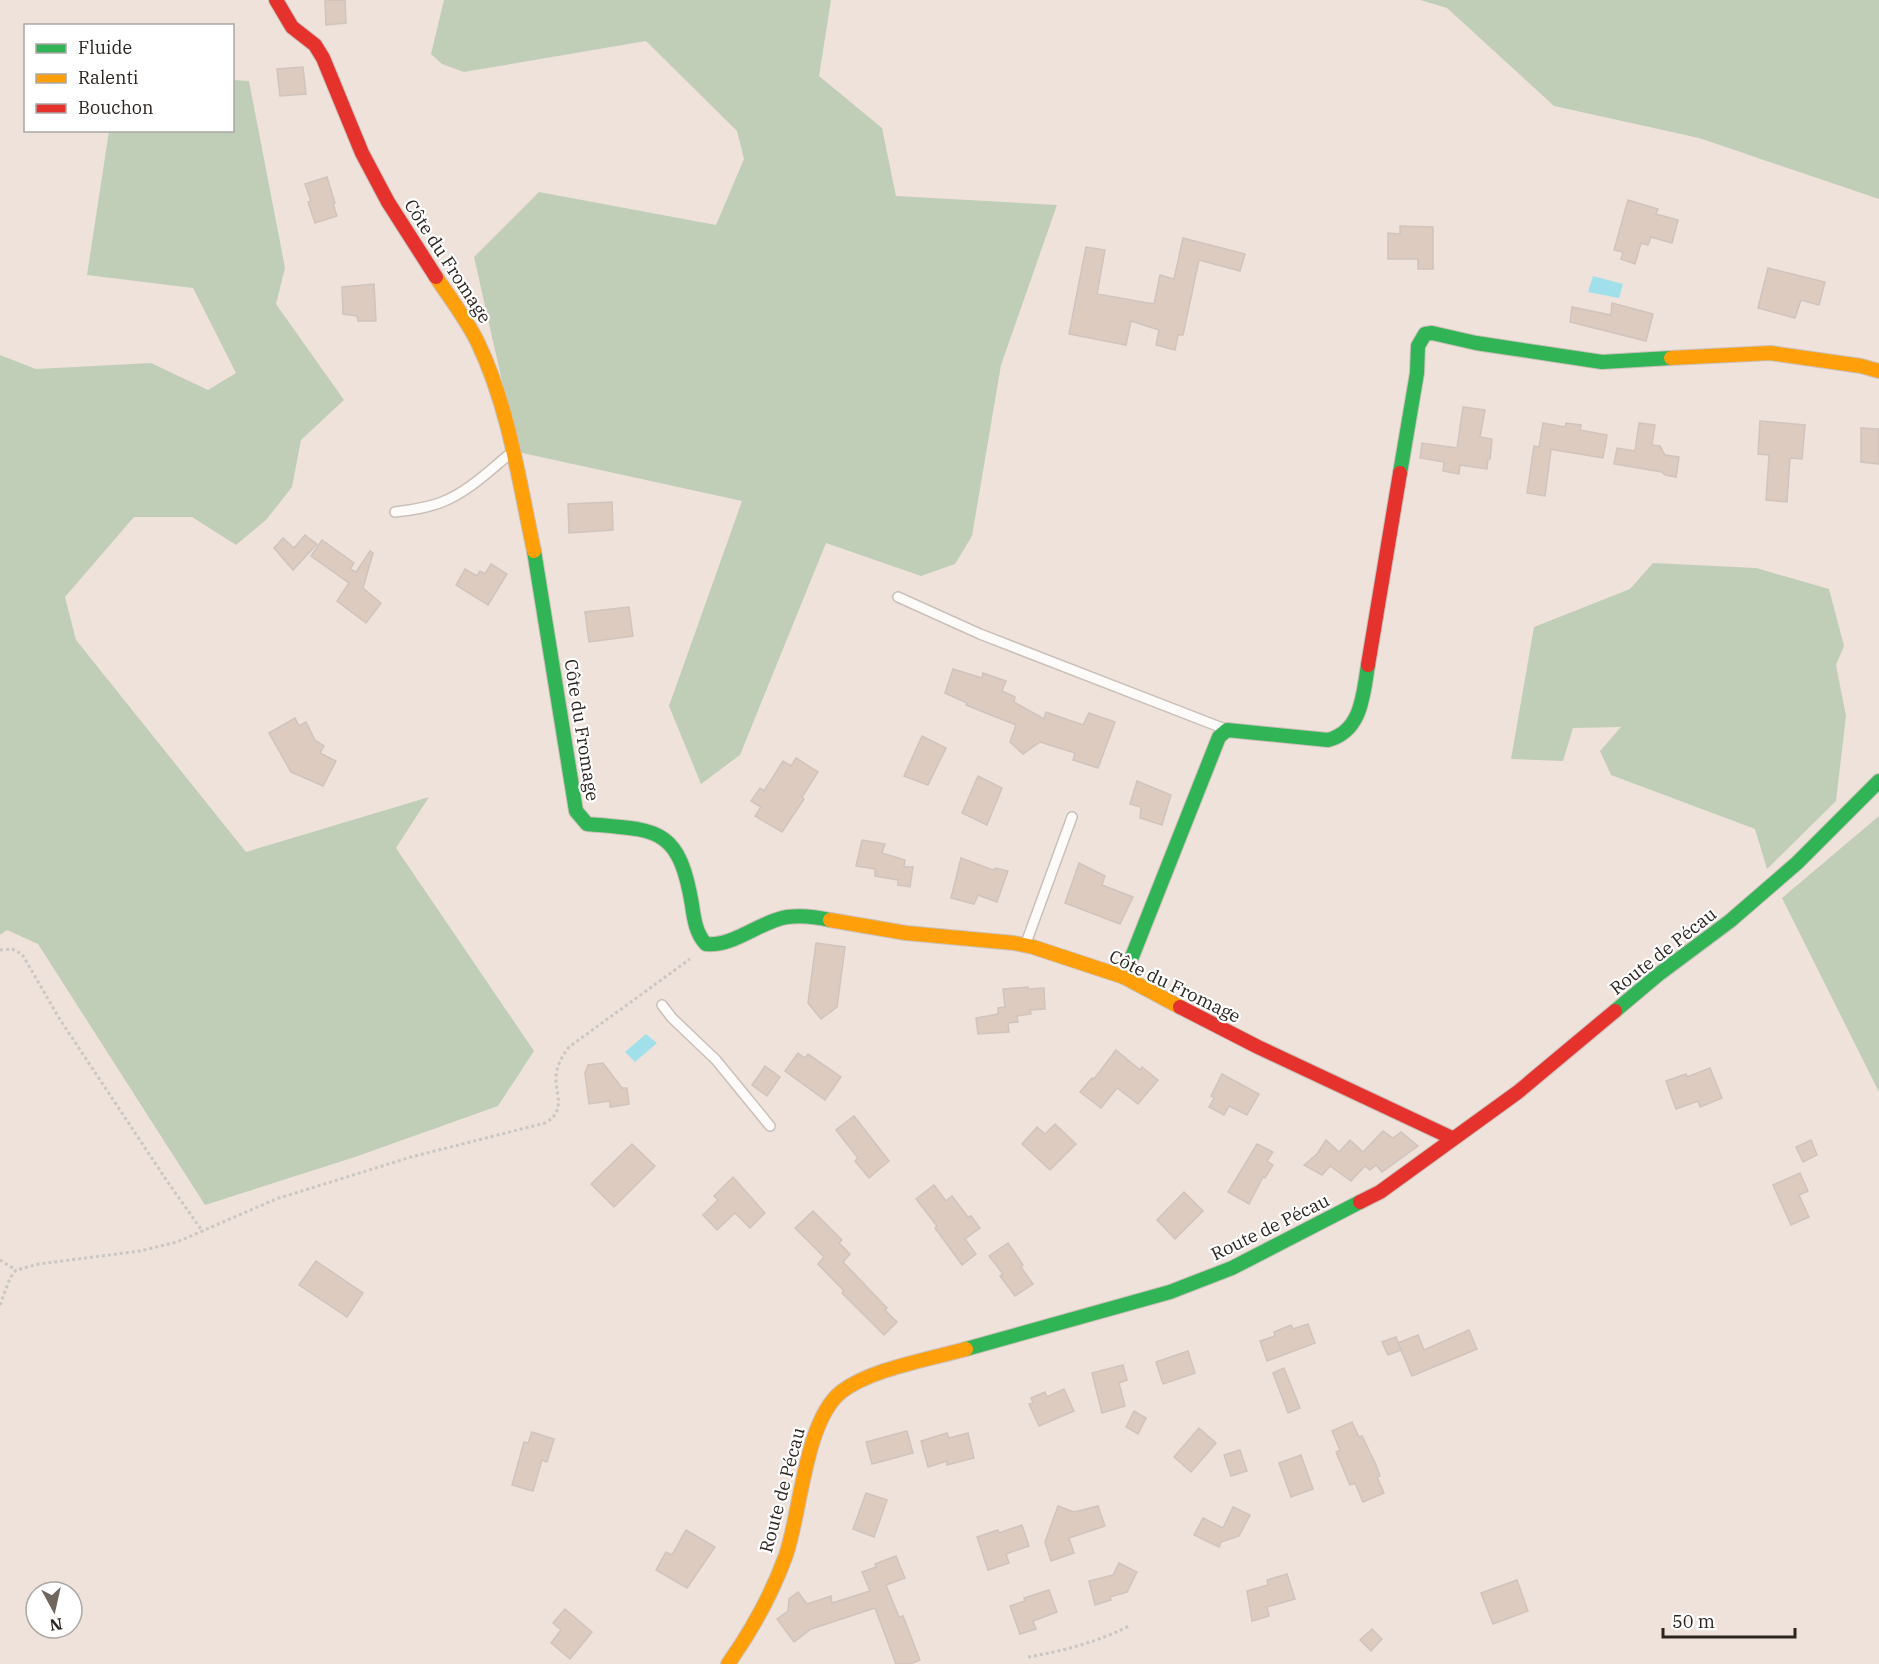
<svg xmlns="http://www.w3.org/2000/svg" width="1879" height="1664" font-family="'IBM Plex Serif',serif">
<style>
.green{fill:#c0ceb8}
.water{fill:#a1dfeb}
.building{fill:#ddcbbf;stroke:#cfc4be;stroke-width:1.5}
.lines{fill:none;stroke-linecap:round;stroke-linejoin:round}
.lane-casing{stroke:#cac0b9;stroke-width:12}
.fast-casing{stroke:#cac0b9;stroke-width:16}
.slow-casing{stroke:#cac0b9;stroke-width:16}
.jam-casing{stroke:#cac0b9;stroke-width:16}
.path{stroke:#cac7c5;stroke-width:3;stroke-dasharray:3 3;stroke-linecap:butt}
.lane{stroke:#fdfbf9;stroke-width:9}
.fast{stroke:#30b455;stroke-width:14}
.slow{stroke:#ff9f0a;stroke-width:14}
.jam{stroke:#e5322d;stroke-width:14}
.labels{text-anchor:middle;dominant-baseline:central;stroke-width:4.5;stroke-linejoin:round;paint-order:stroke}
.street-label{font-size:18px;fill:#2c241f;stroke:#fff}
</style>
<rect width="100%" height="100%" fill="#efe2da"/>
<!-- green -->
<g class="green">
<polygon points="444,0 831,0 819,76 882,128 896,196 1057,205 1001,365 972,536 955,564 921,576 826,543 740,755 701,784 669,706 742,501 518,452 474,257 539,192 716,225 744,159 737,131 646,41 464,72 442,64 431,54"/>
<polygon points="1420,0 1879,0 1879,199 1699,138 1554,106 1447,8"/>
<polygon points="233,80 249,81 285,268 276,304 344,400 301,440 292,487 266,520 236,545 192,517 134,517 65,597 76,640 246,852 429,797 396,848 534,1051 498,1106 355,1157 205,1205 38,944 7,930 0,935 0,355 36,369 151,363 208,390 236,373 193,288 87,275 109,131 232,130"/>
<polygon points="1653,563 1756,568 1829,589 1844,646 1836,665 1846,716 1836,801 1767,869 1755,829 1611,775 1600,751 1621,727 1573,728 1563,761 1511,759 1534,627 1630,589"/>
<polygon points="1879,816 1879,1092 1782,898"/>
</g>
<!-- water -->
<g class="water">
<polygon points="1593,276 1623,284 1619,298 1588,292"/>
<polygon points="646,1034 657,1043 635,1062 625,1052"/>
</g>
<!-- building -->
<g class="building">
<polygon points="325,0 345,0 346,23 326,25"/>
<polygon points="303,67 306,94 280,96 277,69"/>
<polygon points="327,177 335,203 333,204 337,216 315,223 308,202 311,201 305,184"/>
<polygon points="1628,200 1658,209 1656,214 1678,220 1672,243 1651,237 1648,245 1641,243 1635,264 1621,259 1623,252 1614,250"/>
<polygon points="1400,226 1433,227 1433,269 1418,269 1418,259 1388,259 1388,233 1400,234"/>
<polygon points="1183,238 1245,254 1240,271 1199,260 1183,335 1178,335 1175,350 1156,345 1159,330 1131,321 1126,345 1069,334 1086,247 1105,250 1097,294 1154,304 1160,275 1174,279"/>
<polygon points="1768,268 1825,282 1819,305 1801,300 1795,318 1758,308"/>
<polygon points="374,284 376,321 358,321 357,316 343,314 342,287"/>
<polygon points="1612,303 1653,314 1646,341 1570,322 1572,307 1611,315"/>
<polygon points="1463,407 1485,410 1480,437 1492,439 1490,459 1488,459 1487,469 1460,465 1459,474 1443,471 1444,462 1420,458 1422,443 1457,448"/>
<polygon points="1760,421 1805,425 1802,459 1790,458 1787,502 1766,500 1769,455 1758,454"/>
<polygon points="1543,423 1565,427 1566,423 1581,425 1580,430 1607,435 1603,458 1549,449 1551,450 1545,496 1527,493 1534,446 1539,447"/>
<polygon points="1639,423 1655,425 1652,445 1660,446 1665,455 1679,457 1676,477 1665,475 1662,472 1614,464 1617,448 1635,451"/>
<polygon points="1861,428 1879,429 1879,464 1861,462"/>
<polygon points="612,502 613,530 569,533 568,504"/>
<polygon points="305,535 317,544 293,570 274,548 283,538 294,548"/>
<polygon points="322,540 354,563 350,569 356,572 370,551 373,553 363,588 381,603 366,623 337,601 349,583 311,556"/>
<polygon points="491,564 507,574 488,605 456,585 465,569 477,576 480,571 485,574"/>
<polygon points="629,607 633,636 589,642 585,612"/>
<polygon points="953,669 982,678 983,673 1006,681 1002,691 1015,697 1014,702 1044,719 1046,712 1083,725 1089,713 1115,722 1098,768 1073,760 1075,753 1040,742 1023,754 1010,742 1016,725 966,705 967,703 945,693"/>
<polygon points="295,718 299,726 306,722 315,740 324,746 320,753 336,761 323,786 291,772 269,733"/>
<polygon points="922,736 946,748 928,785 904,776"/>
<polygon points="796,758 818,772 802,797 804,799 782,832 755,816 761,807 751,801 760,788 764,791 783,761 791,766"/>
<polygon points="978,776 1002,788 987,825 962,813"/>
<polygon points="1137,781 1171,795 1162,825 1140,818 1141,807 1130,804"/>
<polygon points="862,840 885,844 882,853 905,860 904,867 913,867 910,887 898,885 898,880 875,876 875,869 856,866"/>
<polygon points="961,858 993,870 996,868 1008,871 997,902 978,895 974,904 951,898"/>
<polygon points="1079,863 1105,876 1102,885 1133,897 1120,924 1065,903"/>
<polygon points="816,943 845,947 837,1007 821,1019 808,1003"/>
<polygon points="1028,987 1028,989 1044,988 1045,1009 1030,1010 1031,1014 1017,1016 1018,1022 1008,1023 1009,1032 978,1034 976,1018 998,1014 998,1008 1005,1007 1003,989"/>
<polygon points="1116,1050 1140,1070 1142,1067 1158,1080 1138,1104 1117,1088 1101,1108 1080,1092 1092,1078 1094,1079"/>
<polygon points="798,1053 805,1058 808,1054 841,1077 825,1100 785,1071"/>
<polygon points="603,1063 622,1088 627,1088 629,1104 610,1107 610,1101 589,1104 585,1073 588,1065"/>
<polygon points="765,1066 780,1077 767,1096 752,1085"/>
<polygon points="1710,1068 1722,1098 1700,1107 1698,1101 1676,1109 1666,1081 1686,1074 1687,1077"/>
<polygon points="1222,1074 1259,1094 1247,1115 1229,1106 1224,1115 1209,1107 1214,1098 1211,1096"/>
<polygon points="854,1116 889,1161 869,1178 855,1161 858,1158 836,1130"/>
<polygon points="1055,1124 1076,1144 1050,1170 1022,1144 1037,1127 1045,1134"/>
<polygon points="1383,1131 1393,1138 1401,1132 1418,1146 1382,1172 1376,1165 1370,1170 1365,1166 1351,1181 1330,1166 1322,1175 1304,1165 1317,1154 1326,1140 1339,1152 1350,1140 1363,1152"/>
<polygon points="1811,1140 1817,1155 1803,1162 1796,1147"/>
<polygon points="632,1144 655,1166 614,1207 591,1184"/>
<polygon points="1257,1144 1273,1152 1267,1161 1273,1165 1265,1178 1263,1177 1249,1204 1228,1192"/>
<polygon points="1800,1173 1808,1191 1799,1195 1809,1217 1791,1225 1773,1185"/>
<polygon points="733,1177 765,1213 750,1228 735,1213 717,1230 703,1215 718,1200 714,1196"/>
<polygon points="934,1185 946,1201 952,1196 968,1217 971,1216 980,1228 965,1239 976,1254 962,1265 935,1228 937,1226 916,1199"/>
<polygon points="1184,1192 1203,1211 1175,1239 1157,1220"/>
<polygon points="813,1211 842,1240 839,1243 850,1254 843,1262 887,1308 885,1310 897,1322 884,1335 842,1293 844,1291 818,1264 824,1257 795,1228"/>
<polygon points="1008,1243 1023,1265 1021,1267 1033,1284 1015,1296 1000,1276 1003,1274 989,1256"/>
<polygon points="316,1261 363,1293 347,1317 299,1285"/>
<polygon points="1308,1324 1315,1343 1267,1361 1260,1341 1275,1336 1274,1332 1291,1325 1293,1329"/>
<polygon points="1469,1330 1477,1349 1412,1376 1398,1343 1418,1335 1424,1350"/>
<polygon points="1396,1337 1401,1350 1388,1355 1382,1342"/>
<polygon points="1188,1351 1195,1373 1163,1384 1156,1362"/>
<polygon points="1123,1365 1127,1380 1119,1383 1125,1406 1102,1413 1092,1373"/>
<polygon points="1284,1368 1300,1408 1288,1413 1273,1373"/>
<polygon points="1064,1389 1074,1411 1039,1426 1029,1404 1033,1403 1031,1398 1045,1392 1047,1397"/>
<polygon points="1134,1411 1146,1418 1138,1434 1126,1427"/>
<polygon points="1352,1422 1359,1437 1362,1436 1376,1465 1380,1476 1377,1477 1384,1493 1363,1502 1355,1483 1350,1485 1336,1452 1340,1450 1332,1431"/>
<polygon points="1199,1428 1216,1443 1191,1472 1174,1457"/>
<polygon points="907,1431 913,1453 872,1464 866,1442"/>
<polygon points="532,1432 554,1439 547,1462 542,1460 533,1491 512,1485 524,1442 528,1443"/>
<polygon points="947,1433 949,1438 968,1433 974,1458 947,1465 947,1461 928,1467 921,1441"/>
<polygon points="1240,1450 1247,1471 1231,1476 1224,1455"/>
<polygon points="1301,1455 1313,1489 1291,1497 1279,1463"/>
<polygon points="866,1493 887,1500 874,1537 853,1529"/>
<polygon points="1058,1506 1074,1512 1098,1506 1105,1526 1069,1538 1074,1553 1051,1561 1045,1542"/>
<polygon points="1233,1507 1250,1515 1239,1536 1221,1542 1219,1547 1194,1535 1203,1518 1223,1528"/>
<polygon points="1022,1525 1029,1546 1006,1554 1009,1563 988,1570 977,1537 998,1530 999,1533"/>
<polygon points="686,1530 715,1547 687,1588 656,1570 666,1552 672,1555"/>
<polygon points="896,1556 905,1578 886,1585 899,1617 903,1616 920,1660 910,1664 896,1664 875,1608 811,1629 794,1642 777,1619 788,1611 789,1599 798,1592 807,1604 831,1596 832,1603 870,1591 862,1572 876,1567 875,1564"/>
<polygon points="1119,1563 1137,1572 1127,1592 1110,1597 1111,1600 1095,1605 1089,1581 1113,1575"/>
<polygon points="1287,1574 1295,1599 1267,1607 1269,1616 1252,1621 1247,1591 1268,1585 1267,1580"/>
<polygon points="1517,1580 1528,1611 1493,1624 1481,1593"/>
<polygon points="1049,1590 1057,1612 1033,1621 1036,1629 1020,1634 1010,1606 1025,1601 1024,1598"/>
<polygon points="565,1609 592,1632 570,1659 551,1643 561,1630 553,1623"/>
<polygon points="1372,1629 1382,1639 1371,1651 1360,1640"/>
</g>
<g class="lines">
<!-- lane casing -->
<g class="lane-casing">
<g id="lane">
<path d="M 395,512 C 411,510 427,508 442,502 C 468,492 490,470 511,453"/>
<polyline points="898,597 980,634 1225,729"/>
<polyline points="1026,943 1072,817"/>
<polyline points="662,1005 672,1018 716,1060 770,1126"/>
</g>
</g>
<!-- fast casing -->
<g class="fast-casing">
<g id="fast">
<polyline points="1400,473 1417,373 1418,346 1425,334 1432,333 1476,343 1602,362 1671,358"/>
<path d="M 534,551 L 576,811 L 587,824 C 658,830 679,827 692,905 C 694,919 696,934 706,944 C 734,947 760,921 787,917 C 801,915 817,917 830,920"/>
<path d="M 1124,977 L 1219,737 L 1227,730 L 1328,740 C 1362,731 1363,695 1368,665"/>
<polyline points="1615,1011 1659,974 1730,921 1797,863 1879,781"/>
<polyline points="966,1349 1170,1292 1232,1268 1360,1202"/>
</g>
</g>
<!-- slow casing -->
<g class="slow-casing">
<g id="slow">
<path d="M 436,277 C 450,298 467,320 478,343 C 509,408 519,481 534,551"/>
<polyline points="1671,358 1770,353 1861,366 1879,371"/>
<polyline points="830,920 906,933 1014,943 1033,947 1124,977 1180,1007"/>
<path d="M 728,1664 C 752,1630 772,1594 786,1555 C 801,1511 805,1421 841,1392 C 871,1369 930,1359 966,1349"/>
</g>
</g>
<!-- jam casing -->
<g class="jam-casing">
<g id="jam">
<polyline points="276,0 292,27 315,45 323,58 362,153 388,202 436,277"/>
<polyline points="1368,665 1400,473"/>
<polyline points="1180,1007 1258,1047 1452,1138"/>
<polyline points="1360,1202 1380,1192 1518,1092 1615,1011"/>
</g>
</g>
<!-- path -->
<g class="path">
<polyline points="0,950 12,949 22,954 59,1018 167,1181 203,1232"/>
<polyline points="0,1260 16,1270"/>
<path d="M 0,1305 L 10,1278 L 16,1270 L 39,1264 L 140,1251 L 177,1242 L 276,1199 L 411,1157 L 545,1123 C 566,1111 556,1097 556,1077 C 557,1065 562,1056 569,1047 L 690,959"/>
<path d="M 1028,1657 C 1063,1651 1097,1642 1129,1626"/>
</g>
<!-- lane -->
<use href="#lane" class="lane"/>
<!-- fast -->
<use href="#fast" class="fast"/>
<!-- slow -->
<use href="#slow" class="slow"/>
<!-- jam -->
<use href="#jam" class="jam"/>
</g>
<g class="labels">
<!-- street labels -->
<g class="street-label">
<text transform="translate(448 261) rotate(57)">Côte du Fromage</text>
<text transform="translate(582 730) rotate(81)">Côte du Fromage</text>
<text transform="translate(1663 951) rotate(-38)">Route de Pécau</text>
<text transform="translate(1175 986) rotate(26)">Côte du Fromage</text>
<text transform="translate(1270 1227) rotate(-26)">Route de Pécau</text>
<text transform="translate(782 1490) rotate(-75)">Route de Pécau</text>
</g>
</g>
<!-- legend -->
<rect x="24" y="24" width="210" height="108" fill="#ffffff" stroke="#aba7a5" stroke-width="1.5"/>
<rect x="36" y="44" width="30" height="9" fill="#30b455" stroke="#aba7a5" stroke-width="1.5"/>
<text x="78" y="54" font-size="18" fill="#2c241f">Fluide</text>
<rect x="36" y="74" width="30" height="9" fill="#ff9f0a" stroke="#aba7a5" stroke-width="1.5"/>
<text x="78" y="84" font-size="18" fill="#2c241f">Ralenti</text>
<rect x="36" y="104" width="30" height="9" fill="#e5322d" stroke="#aba7a5" stroke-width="1.5"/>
<text x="78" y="114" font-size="18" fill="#2c241f">Bouchon</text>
<!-- north arrow -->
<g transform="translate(54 1610) rotate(172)"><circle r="28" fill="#ffffff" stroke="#aba7a5" stroke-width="1.5"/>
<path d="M0-4.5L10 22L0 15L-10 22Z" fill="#706660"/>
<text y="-9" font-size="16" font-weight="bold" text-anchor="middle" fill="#2c241f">N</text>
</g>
<!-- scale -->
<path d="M1663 1628v9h132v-9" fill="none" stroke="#2c241f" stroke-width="3"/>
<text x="1672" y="1628" font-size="18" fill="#2c241f" stroke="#ffffff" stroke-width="4.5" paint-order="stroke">50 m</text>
</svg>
